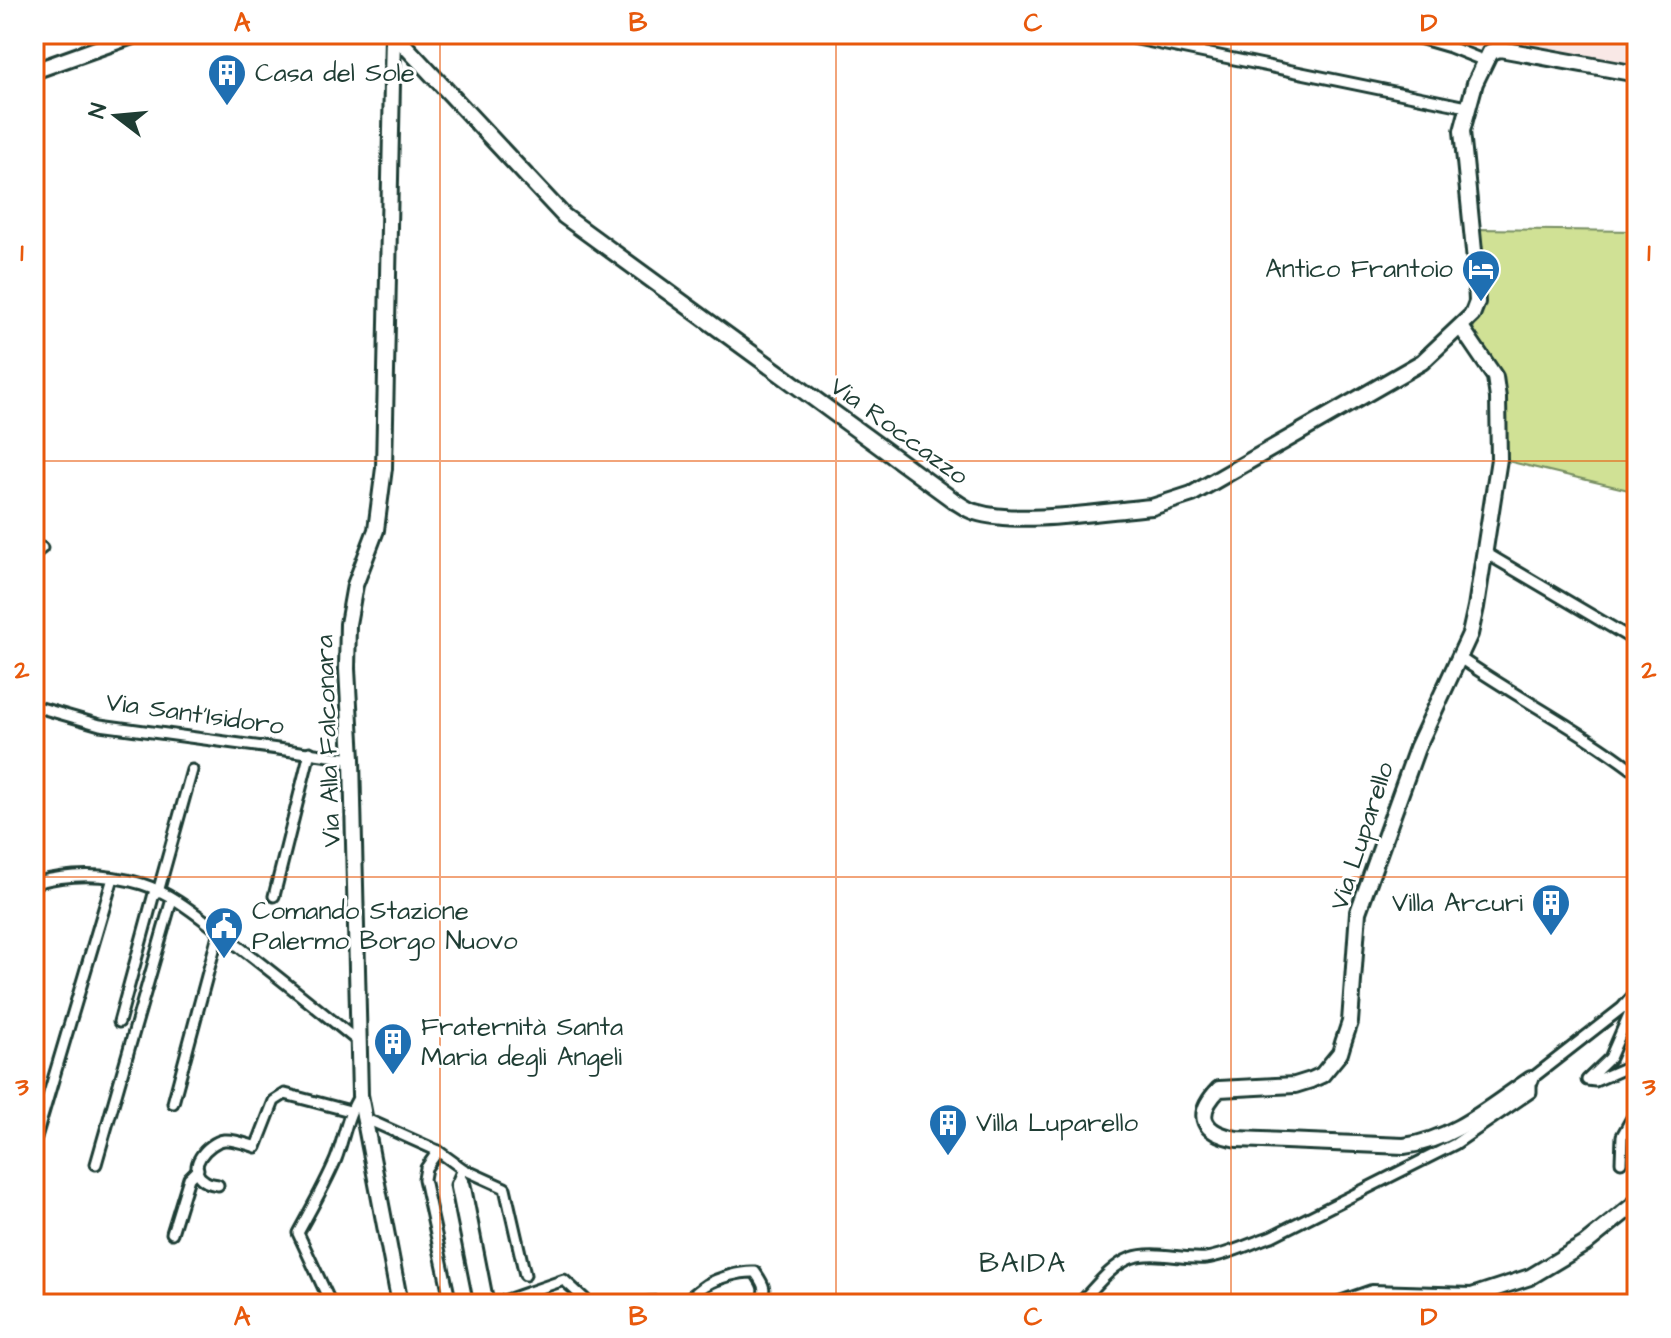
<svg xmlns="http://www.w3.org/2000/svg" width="1671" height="1338" font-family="'Architects Daughter',sans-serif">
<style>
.built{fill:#f9e8e6}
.green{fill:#d0e195;stroke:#788f64;stroke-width:2}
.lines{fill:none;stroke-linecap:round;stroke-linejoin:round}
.street-casing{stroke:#1f3d34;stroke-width:15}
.secondary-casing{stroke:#1f3d34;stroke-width:20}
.street{stroke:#fff;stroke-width:9}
.secondary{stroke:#fff;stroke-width:14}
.grid{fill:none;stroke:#e8590c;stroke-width:2;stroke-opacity:0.55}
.labels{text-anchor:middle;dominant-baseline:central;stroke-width:6;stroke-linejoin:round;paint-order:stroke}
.poi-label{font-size:26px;fill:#1f3d34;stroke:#fff;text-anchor:start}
.street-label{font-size:26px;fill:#1f3d34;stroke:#fff}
.neighbourhood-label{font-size:28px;letter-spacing:2px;fill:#1f3d34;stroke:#fff}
.neatline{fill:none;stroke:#e8590c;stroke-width:3}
.grid-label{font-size:26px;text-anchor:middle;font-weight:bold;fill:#e8590c}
</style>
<rect width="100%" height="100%" fill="#fff"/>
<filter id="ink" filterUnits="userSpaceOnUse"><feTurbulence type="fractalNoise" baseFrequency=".0125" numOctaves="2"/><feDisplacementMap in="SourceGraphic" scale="16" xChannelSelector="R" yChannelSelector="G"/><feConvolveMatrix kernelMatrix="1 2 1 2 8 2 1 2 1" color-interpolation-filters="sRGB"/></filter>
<g filter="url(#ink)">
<!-- built -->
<polygon class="built" points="1434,34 1637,34 1637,69 1484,50"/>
<!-- green -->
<path class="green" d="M 1477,229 L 1637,231 L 1637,492 L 1503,460 L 1503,400 L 1472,336 C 1472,322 1483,314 1484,300 C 1486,278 1480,252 1477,229 Z"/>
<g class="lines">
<!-- street casing -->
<g class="street-casing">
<g id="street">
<polyline points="1405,34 1450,47 1485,61"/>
<polyline points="1132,38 1467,107"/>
<polyline points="1484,552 1637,642"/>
<polyline points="34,554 42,548"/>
<path d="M 1460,658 C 1518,698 1581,730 1637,773"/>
<polyline points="34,706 100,725 352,759"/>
<path d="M 34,883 C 70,873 106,873 142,884 C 171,893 197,915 221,933 C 268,968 314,1006 360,1043"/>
<polyline points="158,892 192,770"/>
<polyline points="274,896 310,752"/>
<polyline points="1625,1005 1630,1012 1610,1058 1587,1080 1595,1081 1637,1063"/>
<polyline points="119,1022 155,890"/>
<polyline points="173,1103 219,931"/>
<polyline points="362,1117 438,1151 463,1169 505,1188 525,1275"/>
<polyline points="34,1144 113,878"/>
<polyline points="438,1151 426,1168 424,1179 451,1304"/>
<polyline points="1621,1162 1622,1136 1637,1109"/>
<polyline points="96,1164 172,899"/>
<polyline points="460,1177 465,1185 487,1297 479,1299 456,1185 463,1169"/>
<path d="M 218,1185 C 213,1184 209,1184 205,1181 C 184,1169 208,1142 224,1140 C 235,1139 246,1144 256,1147 L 274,1101 L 285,1094 L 350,1111"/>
<polyline points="172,1233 189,1178 198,1169"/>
<path d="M 331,1304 L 298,1233 C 311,1209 325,1185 336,1159 C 344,1138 347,1114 360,1095"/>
<polyline points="495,1304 564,1280 590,1304"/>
<path d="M 640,1304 C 654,1298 669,1306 684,1300 C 693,1297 698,1290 706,1285 C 718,1278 741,1271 755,1272 C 764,1285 768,1290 758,1304"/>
<path d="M 1079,1304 C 1094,1289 1110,1266 1131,1258 C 1154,1250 1182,1260 1206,1258 C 1228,1255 1251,1243 1272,1236 L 1455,1144 L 1531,1092 L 1531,1079 L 1622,1008 L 1637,991"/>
</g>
</g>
<!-- secondary casing -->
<g class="secondary-casing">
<g id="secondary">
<polyline points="393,34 384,468 376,530 355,585 348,624 347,669 352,759 360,1095 400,1304"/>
<path d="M 394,34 L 564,216 L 953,500 C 960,504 967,510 975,512 C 1020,526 1103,511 1152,507 L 1192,494 L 1422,362 L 1472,315 L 1477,302 L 1475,261 L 1462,131 L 1475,83 L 1490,52 L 1500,49 L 1637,74"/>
<polyline points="34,71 138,34"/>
<path d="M 1461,327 L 1495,377 L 1498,398 L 1499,459 L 1476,607 L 1470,634 L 1417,748 L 1358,912 L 1350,1022 L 1343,1043 L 1340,1053 L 1322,1075 L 1311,1080 L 1295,1085 L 1219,1089 C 1193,1116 1203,1133 1237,1139 L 1404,1146 C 1453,1140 1491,1106 1531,1079"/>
<polyline points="1340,1304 1372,1293 1472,1296 1530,1277 1585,1244 1637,1202"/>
</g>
</g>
<!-- street -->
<use href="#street" class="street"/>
<!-- secondary -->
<use href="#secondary" class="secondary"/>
</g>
</g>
<!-- grid -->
<path class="grid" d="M 440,34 L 440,1304M 836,34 L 836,1304M 1231,34 L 1231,1304M 34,461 L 1637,461M 34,877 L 1637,877"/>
<!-- icons -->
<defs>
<g id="building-pin" transform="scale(2)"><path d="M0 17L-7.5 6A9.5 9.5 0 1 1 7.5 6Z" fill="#1f6fb2" stroke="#fff"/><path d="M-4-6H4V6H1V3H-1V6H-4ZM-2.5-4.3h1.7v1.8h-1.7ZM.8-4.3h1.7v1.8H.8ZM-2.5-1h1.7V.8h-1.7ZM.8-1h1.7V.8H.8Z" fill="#fff"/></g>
<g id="hotel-pin" transform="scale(2)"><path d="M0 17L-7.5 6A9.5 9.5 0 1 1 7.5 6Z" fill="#1f6fb2" stroke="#fff"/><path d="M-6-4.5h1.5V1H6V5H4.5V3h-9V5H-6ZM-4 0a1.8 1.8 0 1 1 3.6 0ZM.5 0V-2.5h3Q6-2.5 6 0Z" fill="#fff"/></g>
<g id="civic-pin" transform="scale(2)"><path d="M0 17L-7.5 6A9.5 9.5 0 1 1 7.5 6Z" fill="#1f6fb2" stroke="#fff"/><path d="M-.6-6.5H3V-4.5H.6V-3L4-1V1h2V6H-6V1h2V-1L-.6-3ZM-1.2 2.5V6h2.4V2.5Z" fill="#fff"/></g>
</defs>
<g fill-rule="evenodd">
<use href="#building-pin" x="227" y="73"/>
<use href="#hotel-pin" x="1481" y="269"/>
<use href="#building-pin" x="1551" y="903"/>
<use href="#civic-pin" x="224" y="926"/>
<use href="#building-pin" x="393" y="1042"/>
<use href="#building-pin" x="948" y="1123"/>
</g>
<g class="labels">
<!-- poi labels -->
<g class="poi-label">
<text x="255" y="73">Casa del Sole</text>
<text x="1453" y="269" text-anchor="end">Antico Frantoio</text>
<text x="1523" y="903" text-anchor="end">Villa Arcuri</text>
<text x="252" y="911">Comando Stazione<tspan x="252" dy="30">Palermo Borgo Nuovo</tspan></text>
<text x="421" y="1027">Fraternità Santa<tspan x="421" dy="30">Maria degli Angeli</tspan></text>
<text x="976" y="1123">Villa Luparello</text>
</g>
<!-- street labels -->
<g class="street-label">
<text transform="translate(899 431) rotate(36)">Via Roccazzo</text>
<text transform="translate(195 714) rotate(8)">Via Sant'Isidoro</text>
<text transform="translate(328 741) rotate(-92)">Via Alla Falconara</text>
<text transform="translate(1362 836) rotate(-72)">Via Luparello</text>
</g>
<!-- neighbourhood labels -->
<g class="neighbourhood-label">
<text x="1023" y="1263">BAIDA</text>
</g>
</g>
<!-- margin -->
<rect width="1671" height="1338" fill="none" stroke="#fff" stroke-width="88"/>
<!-- north arrow -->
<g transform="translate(116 116) rotate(286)" stroke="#ffffff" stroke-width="6" paint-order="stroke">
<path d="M0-6L14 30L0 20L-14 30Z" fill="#1f3d34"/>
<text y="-12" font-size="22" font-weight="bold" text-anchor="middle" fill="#1f3d34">N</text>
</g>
<rect x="44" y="44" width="1583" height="1250" class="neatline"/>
<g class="grid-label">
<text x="242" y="31">A</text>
<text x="638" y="31">B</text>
<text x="1033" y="31">C</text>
<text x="1429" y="31">D</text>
<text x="22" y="261">1</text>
<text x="1649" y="261">1</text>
<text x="22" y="678">2</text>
<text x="1649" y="678">2</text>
<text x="22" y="1095">3</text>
<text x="1649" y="1095">3</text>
<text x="242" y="1325">A</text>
<text x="638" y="1325">B</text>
<text x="1033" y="1325">C</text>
<text x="1429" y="1325">D</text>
</g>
</svg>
